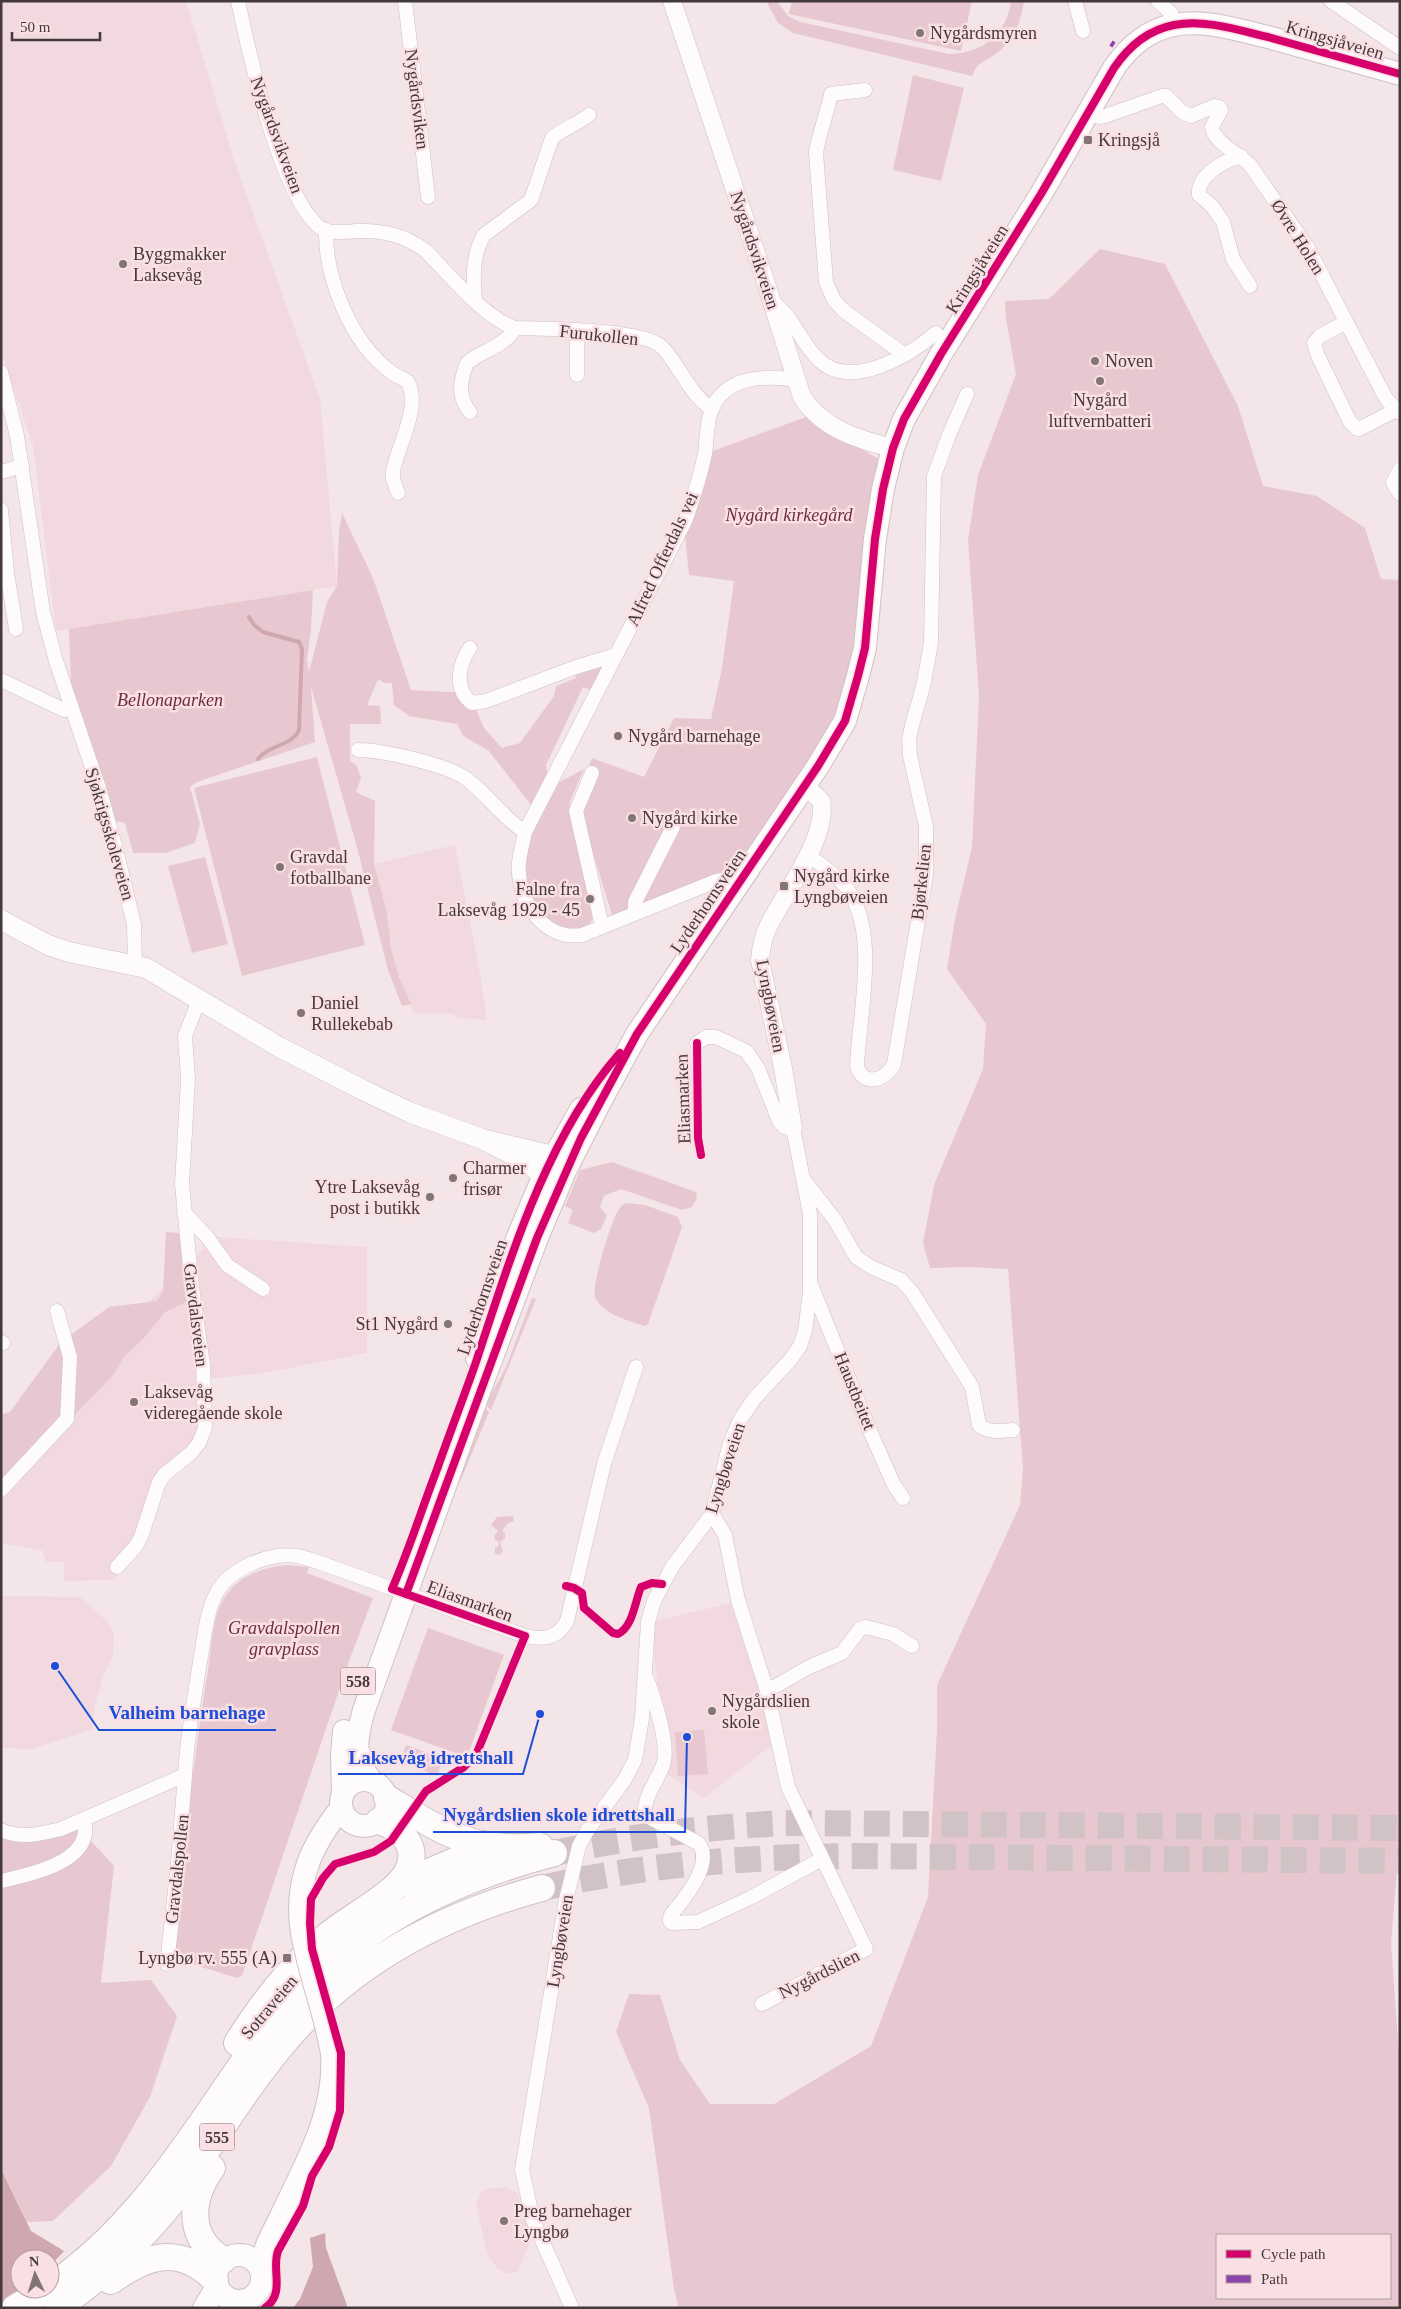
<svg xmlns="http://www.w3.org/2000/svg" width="1401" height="2309" font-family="Georgia,serif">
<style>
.built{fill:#f2d9df}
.green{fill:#e8c8d0;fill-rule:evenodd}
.water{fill:#cfa7b1}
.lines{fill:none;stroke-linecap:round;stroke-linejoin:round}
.stream{stroke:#cfa7b1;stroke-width:4}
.motorway-tunnel{stroke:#d1c3c5;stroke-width:26;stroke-dasharray:26 13;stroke-linecap:butt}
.minor-casing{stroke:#cdc1c4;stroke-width:15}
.tertiary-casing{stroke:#cdc1c4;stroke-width:19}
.secondary-casing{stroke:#cdc1c4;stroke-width:21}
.primary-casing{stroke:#cdc1c4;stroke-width:24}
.motorway-casing{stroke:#cdc1c4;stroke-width:28}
.minor{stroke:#fdfbfc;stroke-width:14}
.tertiary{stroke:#fdfbfc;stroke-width:18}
.secondary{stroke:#fdfbfc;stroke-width:20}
.primary{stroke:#fdfbfc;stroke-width:22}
.motorway{stroke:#fdfbfc;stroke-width:26}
.primary-bridge-casing{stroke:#cdc1c4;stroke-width:24;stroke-linecap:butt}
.primary-bridge{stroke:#fdfbfc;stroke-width:22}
.quiet{stroke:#8e44ad;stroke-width:6;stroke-dasharray:12 6;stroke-linecap:butt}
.cycleway-casing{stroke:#fadfe5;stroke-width:11}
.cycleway{stroke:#d6006c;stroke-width:8}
.poi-dot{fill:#817578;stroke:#fadfe5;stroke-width:2}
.labels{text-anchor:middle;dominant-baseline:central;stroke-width:5;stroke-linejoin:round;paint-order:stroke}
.shield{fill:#fadfe5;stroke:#7a6b6e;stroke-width:1}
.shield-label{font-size:16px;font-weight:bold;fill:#43393b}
.poi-label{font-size:18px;fill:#43393b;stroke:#fadfe5;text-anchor:start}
.street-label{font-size:18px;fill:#43393b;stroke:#fadfe5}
.park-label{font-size:18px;font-style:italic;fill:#6d2c40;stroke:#fadfe5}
.leader{fill:none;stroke:#1d4ed8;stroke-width:2}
.callout-dot{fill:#1d4ed8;stroke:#fadfe5;stroke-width:2}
.callout-label{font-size:19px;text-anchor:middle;font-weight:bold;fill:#1d4ed8;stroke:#fadfe5;stroke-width:5;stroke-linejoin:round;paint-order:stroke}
</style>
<rect width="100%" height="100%" fill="#f4e5e8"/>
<!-- built -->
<g class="built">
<polygon points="1,1 186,1 233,157 320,399 337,586 56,631 33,446 1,351"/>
<polygon points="455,845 480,974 487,1020 458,1018 453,1014 413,1013 399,977 391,949 387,913 374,864"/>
<polygon points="216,1237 367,1247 367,1353 264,1373 209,1379 203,1425 167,1478 115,1580 64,1581 64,1562 46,1562 43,1551 1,1543 1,1475 137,1313"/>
<polygon points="1,1596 80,1597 109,1623 114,1634 113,1657 104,1674 94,1708 93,1729 31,1749 1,1748"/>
<polygon points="739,1601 773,1744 704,1798 667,1774 651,1622"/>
<polygon points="503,2187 515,2191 521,2199 532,2237 518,2272 507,2274 497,2268 488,2256 476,2205 481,2193 487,2189"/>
</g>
<!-- green -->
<g class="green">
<path d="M 766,1 L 777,1 L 788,16 L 800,22 L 949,54 C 982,54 1007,34 1011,1 L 1024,1 C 1021,22 1014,40 997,53 C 984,63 979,60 972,76 L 793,33 L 778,23 Z"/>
<polygon points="792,1 972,1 961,51 789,14"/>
<polygon points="913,75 964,88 941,181 893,170"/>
<path d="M 1100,249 L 1165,264 L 1238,406 L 1263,486 L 1317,496 L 1365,528 L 1381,579 L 1400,580 L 1400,1834 L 1391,1943 L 1400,2069 L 1400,2308 L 679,2308 L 674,2289 L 649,2108 L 616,2032 L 629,1994 L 660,1995 L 680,2060 L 710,2104 L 774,2104 L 871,2046 L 928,1897 L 937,1730 L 937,1685 L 1020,1505 L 1023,1469 L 1008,1269 L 969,1267 L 930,1268 L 923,1243 L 934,1185 L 983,1069 L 986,1024 L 947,969 L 955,919 L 972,847 L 979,696 L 968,540 L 978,475 L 1016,374 L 1006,319 L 1005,301 L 1049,299 ZM 1217,2235 L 1390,2235 L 1390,2298 L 1217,2298 Z"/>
<polygon points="806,417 887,464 858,648 838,728 727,876 612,915 577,801 592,758 644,777 674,718 711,719 722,668 734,581 689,575 685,536 713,451"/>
<path d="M 342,513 L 373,578 L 411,690 L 469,693 L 484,728 L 502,748 L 520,743 L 554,696 L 556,686 L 576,678 L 575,675 L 606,662 L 592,690 L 583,687 L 546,765 L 549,784 L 556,784 L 584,769 L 569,804 L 595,913 L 589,926 C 555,941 524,905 524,871 C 524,852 532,834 540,816 L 488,750 L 463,736 L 457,724 L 409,716 L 394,705 L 392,683 L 385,683 L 378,679 L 367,705 L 380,706 L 381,724 L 350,724 L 350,761 L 357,766 L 361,778 L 356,792 L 375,801 L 374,864 L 387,913 L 391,949 L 399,977 L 411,1004 L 402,1006 L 388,970 L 357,847 L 311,687 L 315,742 L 197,782 L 190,787 L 200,824 L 195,843 L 166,853 L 133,853 L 125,823 L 115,821 L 71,684 L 69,629 L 313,590 L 311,629 L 307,660 L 309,672 L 327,602 L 337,586 L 339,532 Z"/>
<polygon points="317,757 365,945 242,976 194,788"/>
<polygon points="205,857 228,944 192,953 168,866"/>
<polygon points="612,1162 696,1192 697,1198 692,1207 682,1210 621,1189 604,1196 600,1207 607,1215 601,1229 594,1233 568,1223 573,1210 565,1206 580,1170"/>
<path d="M 626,1203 L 645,1205 L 678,1217 L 682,1227 L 648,1324 L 644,1326 C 628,1320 603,1315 595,1297 C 591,1288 611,1221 618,1211 C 620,1207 622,1205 626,1203 Z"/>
<polygon points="166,1232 179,1233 188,1301 165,1312 143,1339 124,1357 114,1374 1,1492 1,1415 10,1412 61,1342 109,1307 157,1301 163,1291"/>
<polygon points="532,1298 536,1299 491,1410 485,1405 506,1367"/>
<polygon points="484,1407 489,1412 460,1482 457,1480"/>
<polygon points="513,1516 514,1521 508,1523 502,1531 505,1533 505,1538 500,1542 503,1551 499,1555 495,1554 495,1548 498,1547 499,1542 495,1540 494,1536 498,1531 491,1525 497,1517"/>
<path d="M 286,1565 L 309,1567 L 307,1573 L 373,1598 L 349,1661 L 242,1976 L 237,1978 L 195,1965 L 174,1952 C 184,1858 192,1764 208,1670 C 212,1647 212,1613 227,1594 C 241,1575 264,1567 286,1565 Z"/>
<polygon points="428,1628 504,1655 467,1757 391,1730"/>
<polygon points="704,1730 708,1774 678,1776 675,1732"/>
<polygon points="406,1745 443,1759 437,1776 400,1761"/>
<polygon points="81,1830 114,1866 101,1983 151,1980 177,2016 150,2097 111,2166 53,2221 27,2222 1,2169 1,1833"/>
</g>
<!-- water -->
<g class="water">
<polygon points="1,2169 31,2231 64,2251 50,2266 50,2259 20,2259 20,2289 29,2289 22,2297 1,2303"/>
<polygon points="325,2233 326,2248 348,2308 293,2308 300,2299 313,2267 310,2238"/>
</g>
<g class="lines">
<!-- stream -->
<path class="stream" d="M 249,617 L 254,625 L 263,632 L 299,642 L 302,649 L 299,730 C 292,746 268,745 258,759"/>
<!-- motorway-tunnel -->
<g class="motorway-tunnel">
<path d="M 554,1853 C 631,1836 706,1827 785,1823 L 1400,1828"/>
<path d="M 542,1888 C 645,1864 747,1857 852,1856 L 1400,1861"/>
</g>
<!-- minor casing -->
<g class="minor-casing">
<g id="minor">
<path d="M 238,1 C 247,44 284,217 327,231 C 336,233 348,232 357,231 C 383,230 403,235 425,250 C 449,274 483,317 515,328 C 543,329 644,329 662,347 C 680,366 689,394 712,409"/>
<polyline points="405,1 428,197"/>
<polyline points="1075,1 1083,31"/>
<polyline points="1158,1 1171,13 1174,25"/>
<polyline points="1331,1 1400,48"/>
<path d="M 865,90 L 831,94 C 827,114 819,133 816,153 L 826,282 L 834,300 L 844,311 L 905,355"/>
<path d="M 1088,112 L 1099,117 L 1105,116 L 1162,96 L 1166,96 L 1182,112 L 1191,116 L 1215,106 L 1219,107 L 1221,110 L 1212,127 C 1213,142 1240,154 1250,165 L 1308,248 L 1382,391 L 1387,400 L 1400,413"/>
<path d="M 1241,156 C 1224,161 1197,175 1199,195 L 1212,206 L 1223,222 L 1233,259 L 1250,286"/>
<path d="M 326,230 C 325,278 351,343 391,372 C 396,376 403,378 408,382 C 421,409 398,444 393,471 L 393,479 L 398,493"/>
<path d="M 475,300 C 473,278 472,255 484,235 L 531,200 L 552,138 C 563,129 577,124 589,115"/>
<path d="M 772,300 C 777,306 783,311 788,317 C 798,330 806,348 819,360 C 851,391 910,355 936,333"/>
<polyline points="1346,322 1320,336 1314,343 1318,356 1350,422 1356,428 1359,429 1396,410"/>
<polyline points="1,372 17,436 43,612 56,661 100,791 114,842 134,924 135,964"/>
<polyline points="577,375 577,331"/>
<path d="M 470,412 C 457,396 460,381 467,363 C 482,350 505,347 515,328"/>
<polyline points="1400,469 1393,483 1400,494"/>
<polyline points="1,472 22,466"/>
<polyline points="1,510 7,572 16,629"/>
<path d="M 470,648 C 458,665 454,690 472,703 L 486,701 L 576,667 L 616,655"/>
<polyline points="1,680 64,710 71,707"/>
<path d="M 358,750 C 381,750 450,765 468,780 C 488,796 503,818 525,832"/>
<polyline points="592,773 576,811 602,926"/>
<path d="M 808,855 C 821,865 835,874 846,887 C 880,931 859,1014 857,1066 C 863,1088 886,1080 894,1064 L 926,874 L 926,826 L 910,756 L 909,740 L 912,725 L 923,687 L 931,643 L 934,476 L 949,435 L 967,394"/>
<path d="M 743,875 L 716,881 L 582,935 C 543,941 516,899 519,863 C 520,853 523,842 525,832 L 685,521 C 693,499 700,477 705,454 C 707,440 706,423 712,409 C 726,376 765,375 796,380"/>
<polyline points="635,912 635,902 673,827"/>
<path d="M 804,1180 L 835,1220 L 856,1257 L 871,1267 L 901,1280 L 912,1292 L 972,1387 L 979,1425 C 988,1433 1001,1431 1013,1430"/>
<polyline points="184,1212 208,1238 227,1265 263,1289"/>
<polyline points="812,1287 870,1431 894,1485 903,1498"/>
<polyline points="1,1342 3,1343"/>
<polyline points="1,1490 67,1419 70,1357 57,1311"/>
<polyline points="712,1514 725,1535 738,1600 767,1691 788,1787 866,1949 762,2004"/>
<polyline points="117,1567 136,1546 141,1537 159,1482 165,1474 191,1453 199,1443 205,1428 203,1365 192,1288 182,1184 188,1079 185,1036 199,1000"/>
<path d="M 647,1679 C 654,1698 670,1746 663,1765 C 657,1782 643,1797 645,1815 L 698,1843 C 713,1860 691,1890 679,1905 C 675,1911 669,1914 670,1921 L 672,1923 L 698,1922 L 750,1898 L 822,1859"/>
<polyline points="767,1691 809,1667 842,1653 860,1629 866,1627 893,1634 912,1646"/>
<path d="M 1,1830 C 20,1839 41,1834 61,1829 L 185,1775 C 187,1737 194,1700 200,1662 C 204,1640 206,1612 217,1592 C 231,1568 270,1552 297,1556 C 303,1557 309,1559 315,1561 L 525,1636 C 543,1640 557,1639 567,1621 L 604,1464 L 636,1367"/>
<path d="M 1,1881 C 29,1875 95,1862 84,1820"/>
<polyline points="167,1964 178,1863 185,1775"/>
<polyline points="572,2308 533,2220 522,2170 566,1900 579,1846 587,1831 625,1779 635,1760 642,1718 648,1622 654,1601 672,1567 712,1514 730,1443 740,1420 754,1399 791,1359 800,1346 805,1331 810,1293 810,1214 793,1128 784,1127 779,1121 758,1068 746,1051 716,1037 706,1037 697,1043"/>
</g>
</g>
<!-- tertiary casing -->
<g class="tertiary-casing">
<g id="tertiary">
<path d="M 672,1 L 764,277 L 802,397 C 822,428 858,440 893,448"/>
<path d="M 793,1128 L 783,1068 L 760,960 C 761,948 763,937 768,927 C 783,895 829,837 821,801 L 805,785"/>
</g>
</g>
<!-- secondary casing -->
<g class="secondary-casing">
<polyline id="secondary" points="1,920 48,945 69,952 146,968 279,1047 363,1090 409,1112 482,1139 553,1156 565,1171 544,1175 523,1160 482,1139"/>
</g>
<!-- primary casing -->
<g class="primary-casing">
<g id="primary">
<polyline points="477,1358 517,1239 544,1175 581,1109"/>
<circle cx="364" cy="1803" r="23"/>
<path d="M 371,1781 C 352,1756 356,1738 364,1710 L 479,1392 L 537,1238 L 565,1171 L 600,1102 L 637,1034 L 818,766 L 845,721 L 858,676 L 865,648 L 875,539 L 883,489 L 893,448 L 904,419 L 941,354 L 1041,194 L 1114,68 C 1129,46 1148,30 1174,25 C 1205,19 1238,30 1268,37 C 1312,49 1356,62 1400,74"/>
<polyline points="343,1792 342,1755 344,1731"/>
<path d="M 301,1926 C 296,1878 312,1845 341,1808"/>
<circle cx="239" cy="2278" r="23"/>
<path d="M 262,2272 C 263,2245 271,2238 282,2214 C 306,2163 336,2113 332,2054"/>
<polyline points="204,2308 217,2287"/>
</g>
</g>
<!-- motorway casing -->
<g class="motorway-casing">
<g id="motorway">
<path d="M 387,1798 C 443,1832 471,1853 540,1846"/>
<polyline points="396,1886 490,1846"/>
<path d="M 237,2043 C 263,2002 290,1967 327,1936 C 348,1918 396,1894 407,1872 C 420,1847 402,1828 379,1821"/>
<path d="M 212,2168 C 189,2200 187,2238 223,2260"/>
<path d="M 111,2281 C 148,2254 180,2245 215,2280"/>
<path d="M 50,2287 C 149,2220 201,2117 271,2024 C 351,1931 437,1884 554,1853"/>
<polyline points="15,2308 47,2289"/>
<path d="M 57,2308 C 101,2278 139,2243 172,2202 C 208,2150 241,2095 281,2046 C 349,1964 441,1915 542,1888"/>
</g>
</g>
<!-- minor -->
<use href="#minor" class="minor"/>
<!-- tertiary -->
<use href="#tertiary" class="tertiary"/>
<!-- secondary -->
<use href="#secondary" class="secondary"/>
<!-- primary -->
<use href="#primary" class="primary"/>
<!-- motorway -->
<use href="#motorway" class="motorway"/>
<!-- primary-bridge casing -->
<g class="primary-bridge-casing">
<path id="primary-bridge" d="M 301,1926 C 307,1970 325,2010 332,2054"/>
</g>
<!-- primary-bridge -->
<use href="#primary-bridge" class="primary-bridge"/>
<!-- quiet -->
<polyline class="quiet" points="1111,43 1114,45"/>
<!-- cycleway casing -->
<g class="cycleway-casing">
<g id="cycleway">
<polyline points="697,1043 698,1138 701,1155"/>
<path d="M 566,1586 L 574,1588 L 582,1593 L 584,1608 L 613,1633 L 618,1634 C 633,1627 635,1601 641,1587 L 652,1583 L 662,1584"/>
<path d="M 406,1594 L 537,1238 L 581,1138 L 637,1034 L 818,766 L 845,721 L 858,676 L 865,648 L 875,539 L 883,489 L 893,448 L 904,419 L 941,354 L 1041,194 L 1114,68 C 1129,46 1148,30 1174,25 C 1205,19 1238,30 1268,37 C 1312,49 1356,62 1400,74"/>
<path d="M 265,2308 C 286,2293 271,2270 278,2251 L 303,2206 L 312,2176 L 329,2147 L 340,2111 L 341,2053 L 312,1949 L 310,1923 L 311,1899 L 323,1878 L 335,1864 L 374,1852 L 391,1841 L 426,1791 L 464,1767 L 476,1755 L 525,1636 L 392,1589 C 409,1550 421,1511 436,1472 C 449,1435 463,1399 476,1362 C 510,1259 547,1135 620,1053"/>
</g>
</g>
<!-- cycleway -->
<use href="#cycleway" class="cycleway"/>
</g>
<!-- markers -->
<g class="poi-dot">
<circle cx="920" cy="33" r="5"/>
<rect x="1083" y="135" width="10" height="10" rx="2.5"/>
<circle cx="123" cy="264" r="5"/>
<circle cx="1095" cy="361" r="5"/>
<circle cx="1100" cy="381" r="5"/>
<circle cx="618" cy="736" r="5"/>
<circle cx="632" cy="818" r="5"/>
<circle cx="280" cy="867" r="5"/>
<rect x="779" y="881" width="10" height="10" rx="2.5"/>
<circle cx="590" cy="899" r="5"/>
<circle cx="301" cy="1013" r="5"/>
<circle cx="453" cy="1178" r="5"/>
<circle cx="430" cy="1197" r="5"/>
<circle cx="448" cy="1324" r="5"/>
<circle cx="134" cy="1402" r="5"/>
<circle cx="712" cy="1711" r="5"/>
<rect x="282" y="1953" width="10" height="10" rx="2.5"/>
<circle cx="504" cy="2221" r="5"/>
</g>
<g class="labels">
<!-- shield labels -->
<g class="shield">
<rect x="340.5" y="1667.5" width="35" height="27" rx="4"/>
<rect x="199.5" y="2123.5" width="35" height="27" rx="4"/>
</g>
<g class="shield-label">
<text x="358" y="1681">558</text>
<text x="217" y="2137">555</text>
</g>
<!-- poi labels -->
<g class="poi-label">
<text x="930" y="33">Nygårdsmyren</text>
<text x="1098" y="140">Kringsjå</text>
<text x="133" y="254">Byggmakker<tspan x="133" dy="21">Laksevåg</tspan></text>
<text x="1105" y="361">Noven</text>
<text x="1100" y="400" text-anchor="middle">Nygård<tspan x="1100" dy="21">luftvernbatteri</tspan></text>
<text x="628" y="736">Nygård barnehage</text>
<text x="642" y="818">Nygård kirke</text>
<text x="290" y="857">Gravdal<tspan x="290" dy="21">fotballbane</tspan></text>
<text x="794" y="876">Nygård kirke<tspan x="794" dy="21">Lyngbøveien</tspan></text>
<text x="580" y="889" text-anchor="end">Falne fra<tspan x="580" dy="21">Laksevåg 1929 - 45</tspan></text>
<text x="311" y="1003">Daniel<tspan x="311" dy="21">Rullekebab</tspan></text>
<text x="463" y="1168">Charmer<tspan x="463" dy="21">frisør</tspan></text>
<text x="420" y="1187" text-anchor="end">Ytre Laksevåg<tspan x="420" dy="21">post i butikk</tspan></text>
<text x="438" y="1324" text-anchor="end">St1 Nygård</text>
<text x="144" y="1392">Laksevåg<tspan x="144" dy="21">videregående skole</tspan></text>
<text x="722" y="1701">Nygårdslien<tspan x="722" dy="21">skole</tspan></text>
<text x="277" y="1958" text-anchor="end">Lyngbø rv. 555 (A)</text>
<text x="514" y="2211">Preg barnehager<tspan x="514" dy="21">Lyngbø</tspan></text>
</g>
<!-- street labels -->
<g class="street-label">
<text transform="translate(1335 40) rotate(16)">Kringsjåveien</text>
<text transform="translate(417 99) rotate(83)">Nygårdsviken</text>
<text transform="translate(277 135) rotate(70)">Nygårdsvikveien</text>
<text transform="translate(1298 237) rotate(58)">Øvre Holen</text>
<text transform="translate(755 250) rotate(72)">Nygårdsvikveien</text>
<text transform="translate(977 269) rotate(-58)">Kringsjåveien</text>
<text transform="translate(599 335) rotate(6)">Furukollen</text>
<text transform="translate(662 559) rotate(-65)">Alfred Offerdals vei</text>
<text transform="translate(110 834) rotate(74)">Sjøkrigsskoleveien</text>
<text transform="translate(921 882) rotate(-84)">Bjørkelien</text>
<text transform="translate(708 901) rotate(-56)">Lyderhornsveien</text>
<text transform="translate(771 1006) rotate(79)">Lyngbøveien</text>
<text transform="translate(683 1099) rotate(-92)">Eliasmarken</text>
<text transform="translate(482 1297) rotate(-71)">Lyderhornsveien</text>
<text transform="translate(196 1315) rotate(83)">Gravdalsveien</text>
<text transform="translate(855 1391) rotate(68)">Haustbeitet</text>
<text transform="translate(725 1468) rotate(-72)">Lyngbøveien</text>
<text transform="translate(470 1601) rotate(20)">Eliasmarken</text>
<text transform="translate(177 1869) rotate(-84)">Gravdalspollen</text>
<text transform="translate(560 1941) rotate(-81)">Lyngbøveien</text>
<text transform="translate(819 1974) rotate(-27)">Nygårdslien</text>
<text transform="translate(269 2007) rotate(-50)">Sotraveien</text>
</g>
<!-- park labels -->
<g class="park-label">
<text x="789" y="515">Nygård kirkegård</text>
<text x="170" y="700">Bellonaparken</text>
<text x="284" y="1628">Gravdalspollen<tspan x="284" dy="21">gravplass</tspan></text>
</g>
</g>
<!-- callouts -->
<path class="leader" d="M55 1666L99 1730H276M540 1714L523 1774H338M687 1737L685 1832H433"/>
<g class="callout-dot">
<circle cx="55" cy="1666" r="5"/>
<circle cx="540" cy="1714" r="5"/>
<circle cx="687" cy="1737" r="5"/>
</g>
<g class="callout-label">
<text x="187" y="1719">Valheim barnehage</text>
<text x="431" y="1764">Laksevåg idrettshall</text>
<text x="559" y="1821">Nygårdslien skole idrettshall</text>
</g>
<!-- border -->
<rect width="1401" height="2309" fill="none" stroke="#43393b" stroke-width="5"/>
<!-- legend -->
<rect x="1216" y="2234" width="175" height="65" fill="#fadfe5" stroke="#b19da1"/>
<rect x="1226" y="2250" width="25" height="8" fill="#d6006c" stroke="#b19da1"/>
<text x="1261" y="2259" font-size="15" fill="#43393b">Cycle path</text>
<rect x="1226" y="2275" width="25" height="8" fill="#8e44ad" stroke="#b19da1"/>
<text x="1261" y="2284" font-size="15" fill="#43393b">Path</text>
<!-- north arrow -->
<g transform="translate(35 2274) rotate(356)"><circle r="24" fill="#fadfe5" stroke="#b19da1"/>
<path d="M0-4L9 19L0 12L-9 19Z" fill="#817578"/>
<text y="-8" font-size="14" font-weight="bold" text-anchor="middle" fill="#43393b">N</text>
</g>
<!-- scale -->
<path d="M12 32v8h88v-8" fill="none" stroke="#43393b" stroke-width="2.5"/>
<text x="20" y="32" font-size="15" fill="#43393b" stroke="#fadfe5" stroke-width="4" paint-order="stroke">50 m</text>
</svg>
